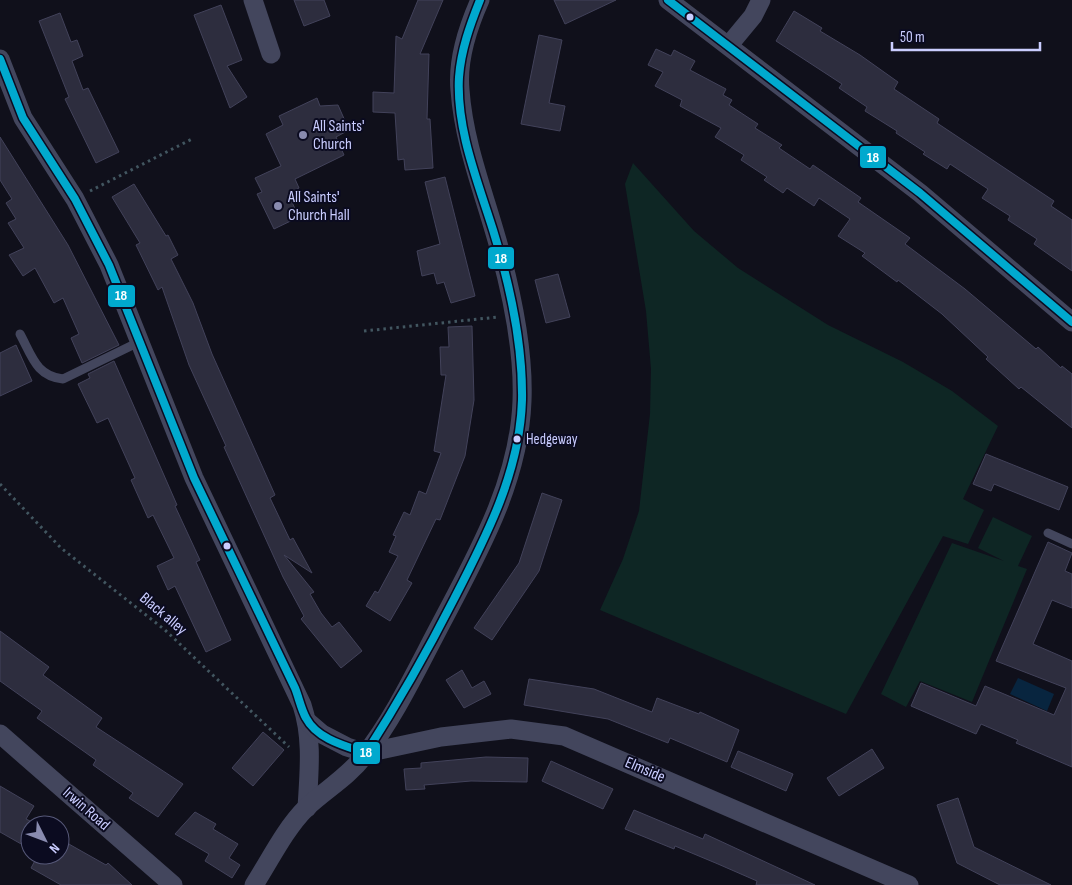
<svg xmlns="http://www.w3.org/2000/svg" width="1072" height="885" font-family="'Sofia Sans Condensed',sans-serif">
<style>
.green{fill:#0e2624}
.water{fill:#08253f}
.building{fill:#2d2d3e;stroke:#42425a}
.lines{fill:none;stroke-linecap:round;stroke-linejoin:round}
.path{stroke:#425660;stroke-width:3;stroke-dasharray:2.5 4;stroke-linecap:butt}
.service{stroke:#43465d;stroke-width:9}
.minor{stroke:#43465d;stroke-width:19}
.bus-1-casing{stroke:#0b0b20;stroke-width:11}
.bus-1{stroke:#00a9ce;stroke-width:8}
.bus-dot{fill:#cacdff;stroke:#0b0b20;stroke-width:2}
.poi-dot{fill:#898baf;stroke:#0b0b20;stroke-width:2}
.labels{text-anchor:middle;dominant-baseline:central;stroke-width:4;stroke-linejoin:round;paint-order:stroke}
.bus-label{font-size:15px;fill:#cacdff;stroke:#0b0b20;text-anchor:start}
.poi-label{font-size:16px;fill:#cacdff;stroke:#0b0b20;text-anchor:start}
.street-label{font-size:16px;fill:#cacdff;stroke:#0b0b20}
.line-badge{stroke:#0b0b20;stroke-width:2}
.badge-label{font-size:14px;text-anchor:middle;font-weight:bold;fill:#fff}
</style>
<rect width="100%" height="100%" fill="#10101b"/>
<!-- green -->
<g class="green">
<polygon points="633,163 694,231 738,268 828,325 903,362 952,391 998,426 963,499 984,510 968,544 943,536 846,714 600,610 623,559 639,511 650,414 651,369 646,311 625,184"/>
<polygon points="993,517 1032,536 1018,566 1027,569 972,702 920,681 906,707 881,694 952,543 1004,561 978,548"/>
</g>
<!-- water -->
<polygon class="water" points="1018,678 1054,694 1047,711 1010,694"/>
<!-- building -->
<g class="building">
<polygon points="294,0 324,0 330,16 304,26"/>
<polygon points="418,0 443,0 420,54 429,54 427,119 430,119 433,168 405,170 404,159 398,160 395,113 373,112 373,92 394,93 396,36 402,39"/>
<polygon points="554,0 616,0 565,24"/>
<polygon points="221,5 242,60 227,66 247,97 230,108 194,15"/>
<polygon points="794,11 822,28 820,31 860,55 898,82 894,89 939,119 937,123 1054,201 1051,206 1072,220 1072,271 1034,244 1037,239 1008,220 1010,216 982,198 988,189 950,164 947,169 923,154 925,152 896,133 897,131 865,111 867,107 839,88 842,84 776,41"/>
<polygon points="60,13 71,42 77,40 83,56 72,61 83,90 88,88 119,152 96,163 65,99 69,97 39,21"/>
<polygon points="539,35 562,40 549,103 565,106 560,131 521,124"/>
<polygon points="656,49 671,56 674,50 695,61 690,70 726,89 723,95 732,100 729,105 758,124 755,128 782,145 779,148 810,169 813,165 861,198 858,202 910,238 905,244 965,289 1036,349 1038,347 1061,368 1062,366 1072,374 1072,428 1021,387 1019,389 986,359 988,357 942,314 898,280 897,282 862,256 865,253 838,236 850,219 819,198 814,206 787,188 783,193 764,180 767,177 741,160 744,155 715,137 721,128 680,106 682,100 655,86 663,72 648,65"/>
<polygon points="317,98 320,106 338,105 349,130 336,137 344,155 295,179 299,188 288,194 299,217 274,229 257,194 262,192 255,178 281,166 266,134 283,125 279,116"/>
<polygon points="0,137 68,245 119,345 82,363 71,338 79,334 63,298 54,303 35,268 23,276 9,255 24,248 8,223 16,219 6,203 12,199 0,180"/>
<polygon points="445,177 475,296 451,303 444,282 437,284 434,273 422,276 417,251 440,244 425,182"/>
<polygon points="134,184 166,236 168,235 178,255 171,259 193,303 212,354 275,495 270,498 290,540 293,538 312,573 284,555 314,592 310,594 321,613 332,627 339,622 362,651 341,668 301,619 304,616 283,577 224,447 226,446 189,365 162,287 158,290 136,245 140,243 112,197"/>
<polygon points="558,274 570,317 546,323 535,280"/>
<polygon points="472,326 474,400 465,456 440,520 436,519 407,580 412,583 390,621 366,606 375,591 378,593 398,556 389,552 396,536 393,535 404,512 410,515 419,491 426,494 441,453 434,451 446,375 441,375 440,347 449,347 448,327"/>
<polygon points="16,345 32,381 0,396 0,353"/>
<polygon points="114,361 177,505 175,506 200,560 196,562 231,640 206,652 175,586 168,590 157,566 174,558 153,515 148,518 131,480 135,478 108,418 97,423 78,384 90,378 88,374"/>
<polygon points="986,454 1068,487 1059,510 994,484 991,491 973,484"/>
<polygon points="542,493 562,500 539,571 492,640 474,628 519,563"/>
<polygon points="1048,542 1072,553 1065,571 1072,574 1072,608 1052,600 1033,644 1072,661 1072,767 1016,743 1018,740 981,724 976,734 911,706 921,683 976,706 985,686 1054,715 1066,688 996,661"/>
<polygon points="0,631 49,667 43,675 102,718 96,727 183,784 158,817 129,798 133,793 93,765 96,760 37,718 42,711 0,681"/>
<polygon points="462,670 472,688 484,681 491,694 464,708 446,680"/>
<polygon points="529,679 594,689 652,712 657,698 699,714 700,712 739,730 727,762 670,738 668,743 608,719 524,705"/>
<polygon points="263,732 284,750 253,786 232,768"/>
<polygon points="872,749 884,768 839,796 827,778"/>
<polygon points="738,751 793,774 786,791 731,767"/>
<polygon points="486,757 528,758 527,782 471,781 424,785 425,789 406,790 404,769 421,768 421,763"/>
<polygon points="551,761 613,789 603,809 542,781"/>
<polygon points="0,786 34,806 26,819 30,821 30,849 0,832"/>
<polygon points="958,798 974,847 1051,885 1000,885 957,863 937,805"/>
<polygon points="634,810 703,839 705,834 815,885 756,885 757,881 718,864 675,846 674,849 625,829"/>
<polygon points="195,812 216,824 213,829 238,844 229,858 240,865 232,878 205,861 209,854 175,834"/>
<polygon points="60,839 106,865 108,863 132,885 61,885 31,868 38,855 60,855"/>
</g>
<g class="lines">
<!-- path -->
<g class="path">
<polyline points="90,191 192,139"/>
<polyline points="364,331 498,317"/>
<polyline points="0,484 61,548 165,630 289,747"/>
</g>
<!-- service -->
<g class="service">
<path d="M 20,334 C 32,356 36,376 63,379 L 139,342"/>
<polyline points="1048,533 1072,544"/>
</g>
<!-- minor -->
<g class="minor">
<polyline points="253,0 271,54"/>
<polyline points="668,0 920,193 1072,322"/>
<polyline points="729,45 753,16 761,0"/>
<path d="M 0,59 L 23,118 L 75,199 L 109,265 L 194,478 L 302,705 C 313,738 309,773 307,808"/>
<polyline points="308,722 322,734 347,747 366,753 441,737 511,729 564,736 909,885"/>
<polyline points="0,734 173,885"/>
<path d="M 254,885 C 270,860 285,829 306,808 C 325,790 348,777 364,756 C 393,719 414,675 436,633 C 474,560 519,485 522,401 C 524,351 513,299 500,251 C 486,198 464,146 460,90 C 457,60 468,27 480,0"/>
</g>
<!-- bus-1 casing -->
<g class="bus-1-casing">
<g id="bus-1">
<polyline points="668,0 920,193 1072,322"/>
<path d="M 0,59 L 23,118 L 75,199 L 109,265 L 194,478 L 295,688 C 299,698 301,709 306,718 C 317,739 345,746 366,753 C 398,703 427,652 454,599 C 486,537 520,472 522,400 C 523,342 510,285 493,230 C 478,182 456,129 459,77 C 461,50 470,25 480,0"/>
</g>
</g>
<!-- bus-1 -->
<use href="#bus-1" class="bus-1"/>
</g>
<!-- markers -->
<g class="bus-dot">
<circle cx="690" cy="17" r="4.5"/>
<circle cx="517" cy="439" r="4.5"/>
<circle cx="227" cy="546" r="4.5"/>
</g>
<g class="poi-dot">
<circle cx="303" cy="135" r="5"/>
<circle cx="278" cy="206" r="5"/>
</g>
<g class="labels">
<!-- bus labels -->
<g class="bus-label">
<text x="526" y="439">Hedgeway</text>
</g>
<!-- poi labels -->
<g class="poi-label">
<text x="313" y="126">All Saints'<tspan x="313" dy="18">Church</tspan></text>
<text x="288" y="197">All Saints'<tspan x="288" dy="18">Church Hall</tspan></text>
</g>
<!-- street labels -->
<g class="street-label">
<text transform="translate(163 614) rotate(40)">Black alley</text>
<text transform="translate(645 770) rotate(23)">Elmside</text>
<text transform="translate(86 809) rotate(41)">Irwin Road</text>
</g>
</g>
<g class="line-badge">
<rect x="859" y="145" width="28" height="24" rx="5" fill="#00a9ce"/>
<rect x="487" y="246" width="28" height="24" rx="5" fill="#00a9ce"/>
<rect x="107" y="284" width="29" height="24" rx="5" fill="#00a9ce"/>
<rect x="352" y="741" width="29" height="24" rx="5" fill="#00a9ce"/>
</g>
<g class="badge-label">
<text x="873" y="162">18</text>
<text x="501" y="263">18</text>
<text x="121" y="300">18</text>
<text x="366" y="757">18</text>
</g>
<!-- north arrow -->
<g transform="translate(45 840) rotate(132)"><circle r="24" fill="#0b0b20" stroke="#575979"/>
<path d="M0-4L9 19L0 12L-9 19Z" fill="#898baf"/>
<text y="-8" font-size="14" font-weight="bold" text-anchor="middle" fill="#cacdff">N</text>
</g>
<!-- scale -->
<path d="M892 42v8h148v-8" fill="none" stroke="#cacdff" stroke-width="2.5"/>
<text x="900" y="42" font-size="15" fill="#cacdff" stroke="#0b0b20" stroke-width="4" paint-order="stroke">50 m</text>
</svg>
